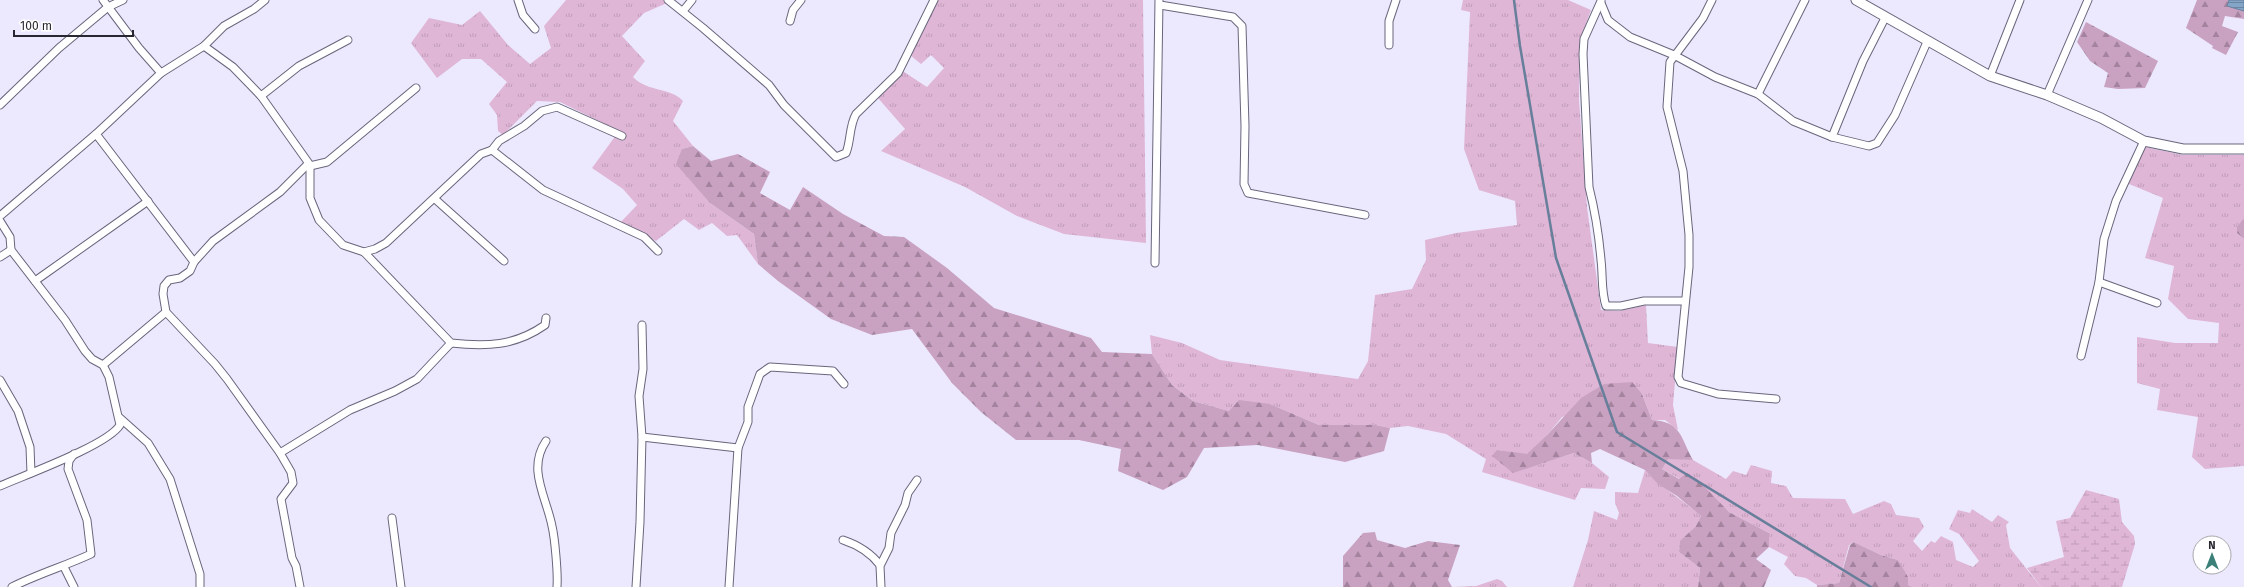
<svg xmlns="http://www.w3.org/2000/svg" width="2244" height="587" font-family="'Fira Sans',sans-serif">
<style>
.grass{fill:url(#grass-tufts)}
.forest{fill:url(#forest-firs)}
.wetland{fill:url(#wetland-marsh)}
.water{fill:url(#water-rules);stroke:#677f9a}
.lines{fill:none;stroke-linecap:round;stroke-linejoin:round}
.stream{stroke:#677f9a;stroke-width:2.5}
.minor-casing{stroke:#68667c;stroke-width:9}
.tertiary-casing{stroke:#68667c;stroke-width:11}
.minor{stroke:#fff;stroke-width:7}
.tertiary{stroke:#fff;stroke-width:9}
</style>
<defs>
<pattern id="grass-tufts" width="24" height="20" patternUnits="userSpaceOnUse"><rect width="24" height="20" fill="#dfb6d6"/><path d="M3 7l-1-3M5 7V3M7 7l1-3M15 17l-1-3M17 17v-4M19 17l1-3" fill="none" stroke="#bf9cb8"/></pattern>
<pattern id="forest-firs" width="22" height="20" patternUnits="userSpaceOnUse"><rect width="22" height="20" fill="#c9a1c1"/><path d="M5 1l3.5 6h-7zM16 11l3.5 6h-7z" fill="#a3839d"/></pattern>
<pattern id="wetland-marsh" width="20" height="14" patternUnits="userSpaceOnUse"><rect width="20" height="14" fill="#dfb6d6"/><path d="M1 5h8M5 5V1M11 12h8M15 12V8" fill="none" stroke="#bf9cb8"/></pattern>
<pattern id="water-rules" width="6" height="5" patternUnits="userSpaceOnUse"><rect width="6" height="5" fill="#82a5c8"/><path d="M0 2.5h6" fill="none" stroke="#6a86a3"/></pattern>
</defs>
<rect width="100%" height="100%" fill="#ece9fe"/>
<!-- grass -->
<g class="grass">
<path d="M 566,0 L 674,0 L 644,13 L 622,36 L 645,61 L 633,77 C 647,92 670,87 683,101 L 673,121 L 693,146 L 682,149 L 710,203 L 754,234 L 758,264 L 737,235 L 727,236 L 712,223 L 699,230 L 684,219 L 656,241 L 620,223 L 637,205 L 623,189 L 592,168 L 619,131 L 560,102 L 537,101 L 503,135 L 498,131 L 497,115 L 489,104 L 507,82 L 481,59 L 462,59 L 437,78 L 411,43 L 429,18 L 462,25 L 480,11 L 508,45 L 530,64 L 551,48 L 544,26 Z"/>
<polygon points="937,0 1143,0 1146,243 1064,234 1017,216 965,187 881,151 905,129 878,98 898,68 927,87 944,68 931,55 921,64 910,55"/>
<polygon points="1463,0 1568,0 1591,10 1580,40 1579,100 1587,207 1601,310 1619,311 1646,305 1648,343 1678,347 1673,405 1678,430 1665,420 1652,420 1642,394 1562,417 1548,434 1527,455 1497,450 1537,465 1574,453 1592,463 1609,477 1605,489 1581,488 1575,500 1482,472 1486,459 1446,434 1408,426 1390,428 1376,425 1319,425 1270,404 1229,411 1193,401 1172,385 1152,354 1150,335 1182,343 1220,360 1358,379 1368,361 1375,295 1412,289 1426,260 1425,240 1456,233 1517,225 1515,201 1479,190 1464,149 1470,12 1461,10"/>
<polygon points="2145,147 2183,155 2244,155 2244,218 2237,226 2237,233 2244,239 2244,466 2205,469 2192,457 2198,417 2157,410 2160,389 2137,383 2137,337 2175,343 2218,343 2219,323 2188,319 2168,299 2174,266 2145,258 2163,198 2129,184 2132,172"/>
<polygon points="1668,458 1693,460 1726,479 1733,471 1746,475 1751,465 1772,471 1771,483 1786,486 1793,498 1845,499 1853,514 1884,501 1891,504 1896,515 1919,518 1924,527 1913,541 1922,551 1931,541 1935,543 1941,536 1953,542 1956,560 1973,567 1979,561 1959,534 1949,529 1958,510 1970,513 1972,509 1992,522 1998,515 2009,522 2006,525 2010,548 2041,587 1913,587 1908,585 1898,560 1881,555 1854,542 1849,545 1839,583 1817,585 1806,578 1795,576 1784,564 1788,557 1769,547 1769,533 1729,512 1714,498 1662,469"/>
<path d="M 1645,470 C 1662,488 1683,500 1701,516 L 1695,527 L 1680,542 L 1679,552 L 1700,568 L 1698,587 L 1573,587 L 1588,540 L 1594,511 L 1617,520 L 1619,513 L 1615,503 L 1615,492 L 1638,493 Z"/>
<polygon points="1497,579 1502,581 1507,587 1452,587 1476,586"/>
</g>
<!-- forest -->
<g class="forest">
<polygon points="2197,0 2229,0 2227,6 2244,11 2244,19 2225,16 2222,26 2238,32 2226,55 2212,48 2213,46 2186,28"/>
<polygon points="2086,22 2158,61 2145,88 2118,89 2104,87 2108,73 2090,61 2077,42"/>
<polygon points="693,146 711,161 738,154 770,172 760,193 790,210 803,187 843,214 884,236 904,237 947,268 994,308 1091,338 1102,352 1152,354 1172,385 1193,401 1229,411 1239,400 1270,404 1319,425 1376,425 1390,428 1384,451 1345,462 1258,445 1204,448 1187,477 1163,490 1118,471 1121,449 1079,440 1016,440 981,412 952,383 912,329 872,335 831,319 778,281 758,264 754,234 710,203 676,164 682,149"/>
<polygon points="2244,218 2244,239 2237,233 2237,226"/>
<path d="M 1632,382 L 1642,394 L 1652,420 C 1682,422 1680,437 1693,460 L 1668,459 L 1662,469 L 1679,479 L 1687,473 L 1696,478 L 1729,512 L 1769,533 L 1769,547 L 1756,559 L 1771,570 L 1764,587 L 1698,587 L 1700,568 L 1679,552 L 1680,541 L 1695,527 L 1701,516 L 1677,496 L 1658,484 L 1645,470 L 1600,449 L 1591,453 L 1592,463 L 1574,453 L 1513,473 L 1492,456 L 1497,450 L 1527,454 L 1548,434 L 1581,398 L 1604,384 Z"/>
<polygon points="1375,532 1377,540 1405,548 1428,541 1460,545 1448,580 1452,587 1343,587 1343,556 1363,533"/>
<polygon points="1854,542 1881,555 1898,560 1908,577 1908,585 1913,587 1817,587 1817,585 1839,583 1850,545"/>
</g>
<!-- wetland -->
<polygon class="wetland" points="2086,490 2119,499 2122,522 2134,536 2135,544 2122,587 2041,587 2027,568 2064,557 2056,521 2070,518"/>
<!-- water -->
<polygon class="water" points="2229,0 2244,0 2244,11 2227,6"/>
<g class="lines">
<!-- stream -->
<polyline class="stream" points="1514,0 1520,46 1556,258 1617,432 1871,587"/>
<!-- minor casing -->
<g class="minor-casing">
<g id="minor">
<polyline points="103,0 139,48 161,73"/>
<polyline points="518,0 523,15 535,29"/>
<path d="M 668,0 L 703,28 L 769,85 L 784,105 L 836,157 L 846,153 C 851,141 849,126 856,114 L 898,73 L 934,0"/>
<polyline points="1712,0 1703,18 1670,62 1667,107 1683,171 1689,235 1689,267 1678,377 1681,383 1718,394 1776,399"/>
<path d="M 1601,1 L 1584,39 L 1583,54 L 1589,187 C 1595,211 1599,236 1601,260 C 1603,276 1601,291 1606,306 L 1621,306 L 1644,301 L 1685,301"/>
<polyline points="1601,3 1608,20 1630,37 1674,55 1715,77 1758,94 1793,121 1832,137 1869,146 1877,143 1895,115 1927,42"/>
<polyline points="1160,5 1233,17 1242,26 1245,126 1244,184 1248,193 1365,215"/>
<polyline points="683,11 692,0"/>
<polyline points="790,21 793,10 801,0"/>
<polyline points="1389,45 1389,21 1396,0"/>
<path d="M 204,46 L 233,67 L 261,96 L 310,165 L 310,198 L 319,220 L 343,245 L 364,252 L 451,343 C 486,347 515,346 545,325 L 546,318"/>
<polyline points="1990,76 2020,0"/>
<polyline points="1758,94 1805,0"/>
<polyline points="2047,95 2088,0"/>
<polyline points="261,96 299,66 348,40"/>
<polyline points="0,105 59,48 108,7 123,0"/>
<polyline points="96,134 194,262"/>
<polyline points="1832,137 1863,61 1885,18"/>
<polyline points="492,150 499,141 524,126 542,111 557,107 622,136"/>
<polyline points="310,166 327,162 416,88"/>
<polyline points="435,199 504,261"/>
<polyline points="0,216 96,134 161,73 204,46 224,26 254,9 265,0"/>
<path d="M 0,221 L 10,237 L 11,250 L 65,320 L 85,351 L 92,359 L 103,365 L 109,377 L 120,425 C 108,445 25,475 0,486"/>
<polyline points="364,252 375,249 386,243 481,154 492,150 543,190 644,237 658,251"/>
<polyline points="0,257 11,250"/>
<polyline points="1155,263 1159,0"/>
<polyline points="35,281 148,201"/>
<polyline points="2099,282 2157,303"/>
<polyline points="2081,356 2099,282 2104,239 2116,201 2144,141"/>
<polyline points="103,365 166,312"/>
<polyline points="0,380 18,411 30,447 31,473"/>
<polyline points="120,418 148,443 170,479 200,574 200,587"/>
<polyline points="642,437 738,448"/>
<path d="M 546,441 C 527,469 546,496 552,526 C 555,539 558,574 557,587"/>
<polyline points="280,453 350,410 395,391 417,379 451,343"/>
<polyline points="392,518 401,587"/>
<path d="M 843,540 C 858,545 870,552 880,565"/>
<polyline points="64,567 74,587"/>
<path d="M 12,587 C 38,574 65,566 91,554 L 87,520 L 68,469 L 69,461 L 74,454"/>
<polyline points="300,587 296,566 292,558 281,499 293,483 291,472 280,453 227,379 215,364 166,312 163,294 164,286 169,280 180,278 190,271 194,262 213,241 280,192 306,166 310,165"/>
<polyline points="636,587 640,522 642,437 639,396 643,369 642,325"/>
<polyline points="729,587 738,448 748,422 748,407 760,374 770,367 833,371 844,384"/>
<polyline points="881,587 880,566 889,548 891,533 905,505 908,493 917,480"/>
</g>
</g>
<!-- tertiary casing -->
<g class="tertiary-casing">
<polyline id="tertiary" points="1856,0 1990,76 2047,95 2101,118 2144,141 2183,149 2244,149"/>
</g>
<!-- minor -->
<use href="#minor" class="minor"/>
<!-- tertiary -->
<use href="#tertiary" class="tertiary"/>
</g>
<!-- north arrow -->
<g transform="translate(2212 555)"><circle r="19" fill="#ffffff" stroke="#a9a8ac"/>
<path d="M0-3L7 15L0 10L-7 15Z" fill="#3a8078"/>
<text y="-6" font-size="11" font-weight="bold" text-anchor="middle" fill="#282630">N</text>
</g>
<!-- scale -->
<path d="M14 30v6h119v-6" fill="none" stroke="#282630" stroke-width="2"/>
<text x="20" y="30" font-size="12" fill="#282630" stroke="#ffffff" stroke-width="3" paint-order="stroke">100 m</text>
</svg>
